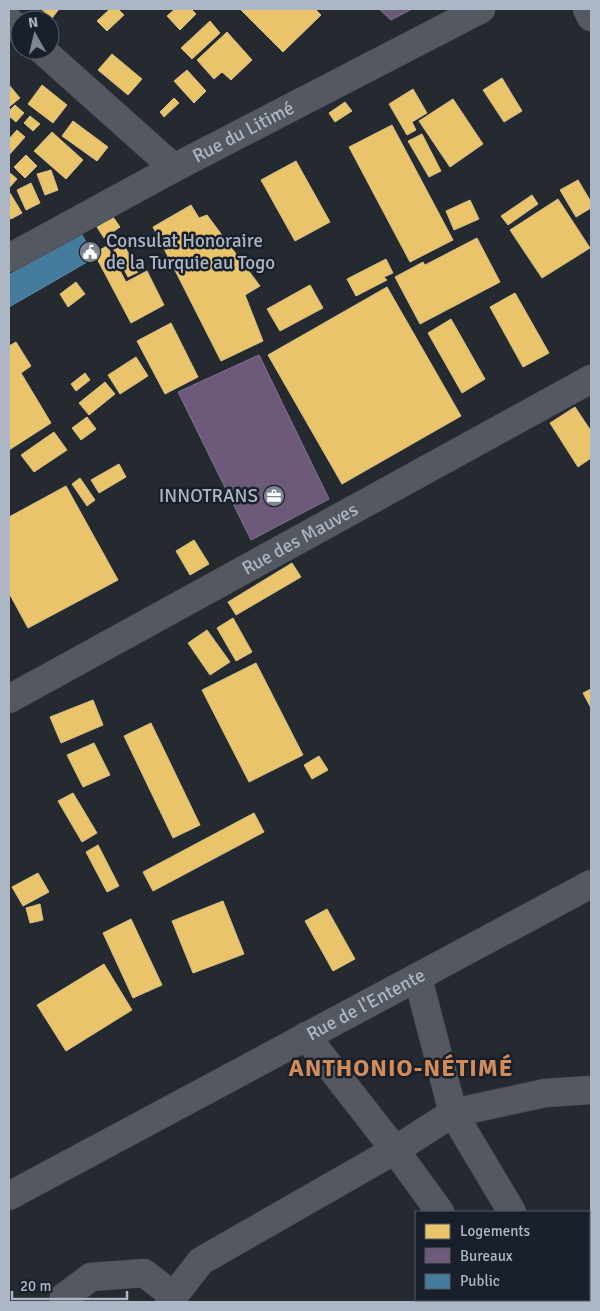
<svg xmlns="http://www.w3.org/2000/svg" width="600" height="1311" font-family="Signika,sans-serif">
<style>
.homes{fill:#e9c46a;stroke:#d7c085}
.offices{fill:#6d597a;stroke:#807590}
.public{fill:#457b9d;stroke:#648da9}
.lines{fill:none;stroke-linecap:round;stroke-linejoin:round}
.minor-casing{stroke:#42464c;stroke-width:29}
.minor{stroke:#545860;stroke-width:28}
.labels{text-anchor:middle;dominant-baseline:central;stroke-width:5;stroke-linejoin:round;paint-order:stroke}
.street-label{font-size:19px;fill:#adb6c4;stroke:#19202b}
.poi-label{font-size:19px;fill:#adb6c4;stroke:#19202b;text-anchor:start}
.district-label{font-size:24px;font-weight:bold;letter-spacing:1px;fill:#d18c5a;stroke:#19202b}
</style>
<rect width="100%" height="100%" fill="#252a31"/>
<!-- homes -->
<g class="homes">
<polygon points="41,9 59,9 52,18"/>
<polygon points="110,9 118,9 124,15 107,31 97,21"/>
<polygon points="175,9 191,9 196,14 180,30 167,16"/>
<polygon points="240,9 315,9 321,15 283,52"/>
<polygon points="210,21 220,33 192,59 181,48"/>
<polygon points="227,32 252,60 231,80 222,72 214,79 197,60"/>
<polygon points="112,54 142,79 128,95 98,70"/>
<polygon points="187,70 206,91 194,103 174,81"/>
<polygon points="502,78 522,111 504,122 483,90"/>
<polygon points="9,85 20,98 9,107"/>
<polygon points="42,85 67,105 53,123 28,104"/>
<polygon points="413,89 427,113 412,122 416,130 407,135 389,104"/>
<polygon points="174,98 179,103 164,117 160,112"/>
<polygon points="453,99 483,144 450,167 419,121"/>
<polygon points="345,102 352,111 335,122 329,113"/>
<polygon points="15,105 24,113 16,122 9,116 9,111"/>
<polygon points="30,116 40,124 33,131 24,123"/>
<polygon points="73,121 108,147 97,161 62,136"/>
<polygon points="392,125 453,240 410,262 349,147"/>
<polygon points="17,130 25,137 9,155 9,139"/>
<polygon points="52,132 83,160 66,179 34,151"/>
<polygon points="422,134 441,171 429,177 408,141"/>
<polygon points="26,155 37,166 25,178 14,167"/>
<polygon points="296,161 330,222 295,241 261,180"/>
<polygon points="51,170 58,190 45,195 37,174"/>
<polygon points="9,172 17,179 9,188"/>
<polygon points="578,180 591,202 591,208 576,217 560,190"/>
<polygon points="31,183 40,203 26,210 17,190"/>
<polygon points="10,193 22,213 11,219 9,216 9,194"/>
<polygon points="532,195 538,204 508,225 501,216"/>
<polygon points="558,199 590,248 542,278 510,230"/>
<polygon points="470,200 479,219 454,230 446,211"/>
<polygon points="191,205 199,218 207,215 260,286 245,295 263,341 221,361 153,227"/>
<polygon points="113,217 120,227 104,238 97,227"/>
<polygon points="477,238 500,282 420,324 395,277 423,262 425,265"/>
<polygon points="122,241 138,272 128,277 112,246"/>
<polygon points="107,246 126,282 147,271 164,305 131,323 94,253"/>
<polygon points="386,259 393,273 384,277 387,280 356,296 347,279"/>
<polygon points="76,282 85,294 68,307 60,294"/>
<polygon points="310,285 323,308 280,331 267,309"/>
<polygon points="387,287 461,416 342,484 268,355"/>
<polygon points="515,293 549,353 523,367 490,307"/>
<polygon points="451,319 485,379 462,393 428,333"/>
<polygon points="171,323 198,377 165,394 137,341"/>
<polygon points="16,342 31,366 21,373 51,423 9,450 9,346"/>
<polygon points="136,357 148,376 120,394 108,375"/>
<polygon points="85,373 90,380 76,391 71,384"/>
<polygon points="105,382 115,394 89,415 79,403"/>
<polygon points="575,407 591,431 591,458 578,467 550,423"/>
<polygon points="87,417 96,429 81,440 72,428"/>
<polygon points="54,432 67,450 34,472 21,455"/>
<polygon points="119,464 126,477 99,493 91,480"/>
<polygon points="80,478 95,500 87,506 72,484"/>
<polygon points="66,486 118,580 28,628 9,593 9,517"/>
<polygon points="194,540 209,564 190,575 176,551"/>
<polygon points="292,563 301,577 236,615 228,602"/>
<polygon points="233,618 252,652 236,661 217,628"/>
<polygon points="207,630 230,662 210,675 188,643"/>
<polygon points="256,663 303,755 249,782 202,690"/>
<polygon points="591,689 591,708 583,693"/>
<polygon points="93,700 103,725 61,743 50,717"/>
<polygon points="151,723 200,825 173,838 124,736"/>
<polygon points="94,743 110,775 83,787 67,755"/>
<polygon points="319,756 328,770 312,779 304,765"/>
<polygon points="73,793 97,833 82,842 58,801"/>
<polygon points="254,813 264,832 153,891 143,872"/>
<polygon points="98,845 119,886 107,892 86,852"/>
<polygon points="38,873 49,892 23,906 12,887"/>
<polygon points="223,901 244,954 193,973 172,921"/>
<polygon points="40,904 43,920 30,923 26,908"/>
<polygon points="327,909 355,959 333,971 305,921"/>
<polygon points="131,919 162,985 133,998 103,933"/>
<polygon points="104,964 132,1010 66,1051 37,1005"/>
</g>
<!-- offices -->
<g class="offices">
<polygon points="379,9 412,9 391,20"/>
<polygon points="259,355 329,499 251,540 178,392"/>
</g>
<!-- public -->
<polygon class="public" points="81,233 94,258 9,307 9,275"/>
<g class="lines">
<!-- minor casing -->
<g class="minor-casing">
<g id="minor">
<polyline points="587,9 591,17"/>
<polyline points="9,21 20,31"/>
<polyline points="42,50 174,168"/>
<path id="s1" d="M 9,258 L 174,168 L 481,9"/>
<path id="s2" d="M 9,699 L 591,379"/>
<polyline points="418,978 453,1113 512,1212"/>
<polyline points="306,1036 395,1150 440,1212"/>
<path id="s3" d="M 9,1196 L 591,884"/>
<polyline points="589,1226 591,1226"/>
<polyline points="65,1302 64,1297 91,1277 144,1273 174,1296"/>
<polyline points="169,1302 201,1261 395,1150 453,1113 545,1093 591,1090"/>
<polyline points="436,1302 438,1300"/>
<polyline points="575,1302 576,1300"/>
</g>
</g>
<!-- minor -->
<use href="#minor" class="minor"/>
</g>
<!-- icons -->
<defs>
<g id="civic-disc" transform="scale(1.125)"><circle r="9.5" fill="#7d8591" stroke="#19202b"/><path d="M-.6-6.5H3V-4.5H.6V-3L4-1V1h2V6H-6V1h2V-1L-.6-3ZM-1.2 2.5V6h2.4V2.5Z" fill="#fff"/></g>
<g id="office-disc" transform="scale(1.125)"><circle r="9.5" fill="#7d8591" stroke="#19202b"/><path d="M-6-3h4V-5.5h4V-3h4V5H-6ZM-1-4.5V-3h2v-1.5ZM-6 0V1H6V0Z" fill="#fff"/></g>
</defs>
<g fill-rule="evenodd">
<use href="#civic-disc" x="90" y="252"/>
<use href="#office-disc" x="274" y="496"/>
</g>
<g class="labels">
<!-- street labels -->
<g class="street-label">
<text stroke="none"><textPath href="#s1" startOffset="266">Rue du Litimé</textPath></text>
<text stroke="none"><textPath href="#s2" startOffset="332">Rue des Mauves</textPath></text>
<text stroke="none"><textPath href="#s3" startOffset="405">Rue de l'Entente</textPath></text>
</g>
<!-- poi labels -->
<g class="poi-label">
<text x="106" y="241">Consulat Honoraire<tspan x="106" dy="22">de la Turquie au Togo</tspan></text>
<text x="258" y="496" text-anchor="end">INNOTRANS</text>
</g>
<!-- district labels -->
<g class="district-label">
<text x="401" y="1068">ANTHONIO-NÉTIMÉ</text>
</g>
</g>
<!-- border -->
<rect width="600" height="1311" fill="none" stroke="#adb6c4" stroke-width="20"/>
<!-- legend -->
<rect x="415" y="1211" width="175" height="90" fill="#19202b" stroke="#545c68"/>
<rect x="425" y="1224" width="25" height="15" fill="#e9c46a" stroke="#545c68"/>
<text x="460" y="1236" font-size="15" fill="#adb6c4">Logements</text>
<rect x="425" y="1248" width="25" height="15" fill="#6d597a" stroke="#545c68"/>
<text x="460" y="1261" font-size="15" fill="#adb6c4">Bureaux</text>
<rect x="425" y="1274" width="25" height="15" fill="#457b9d" stroke="#545c68"/>
<text x="460" y="1286" font-size="15" fill="#adb6c4">Public</text>
<!-- north arrow -->
<g transform="translate(35 35) rotate(352)"><circle r="24" fill="#19202b" stroke="#545c68"/>
<path d="M0-4L9 19L0 12L-9 19Z" fill="#7d8591"/>
<text y="-8" font-size="14" font-weight="bold" text-anchor="middle" fill="#adb6c4">N</text>
</g>
<!-- scale -->
<path d="M12 1291v8h115v-8" fill="none" stroke="#adb6c4" stroke-width="2.5"/>
<text x="20" y="1291" font-size="15" fill="#adb6c4" stroke="#19202b" stroke-width="4" paint-order="stroke">20 m</text>
</svg>
